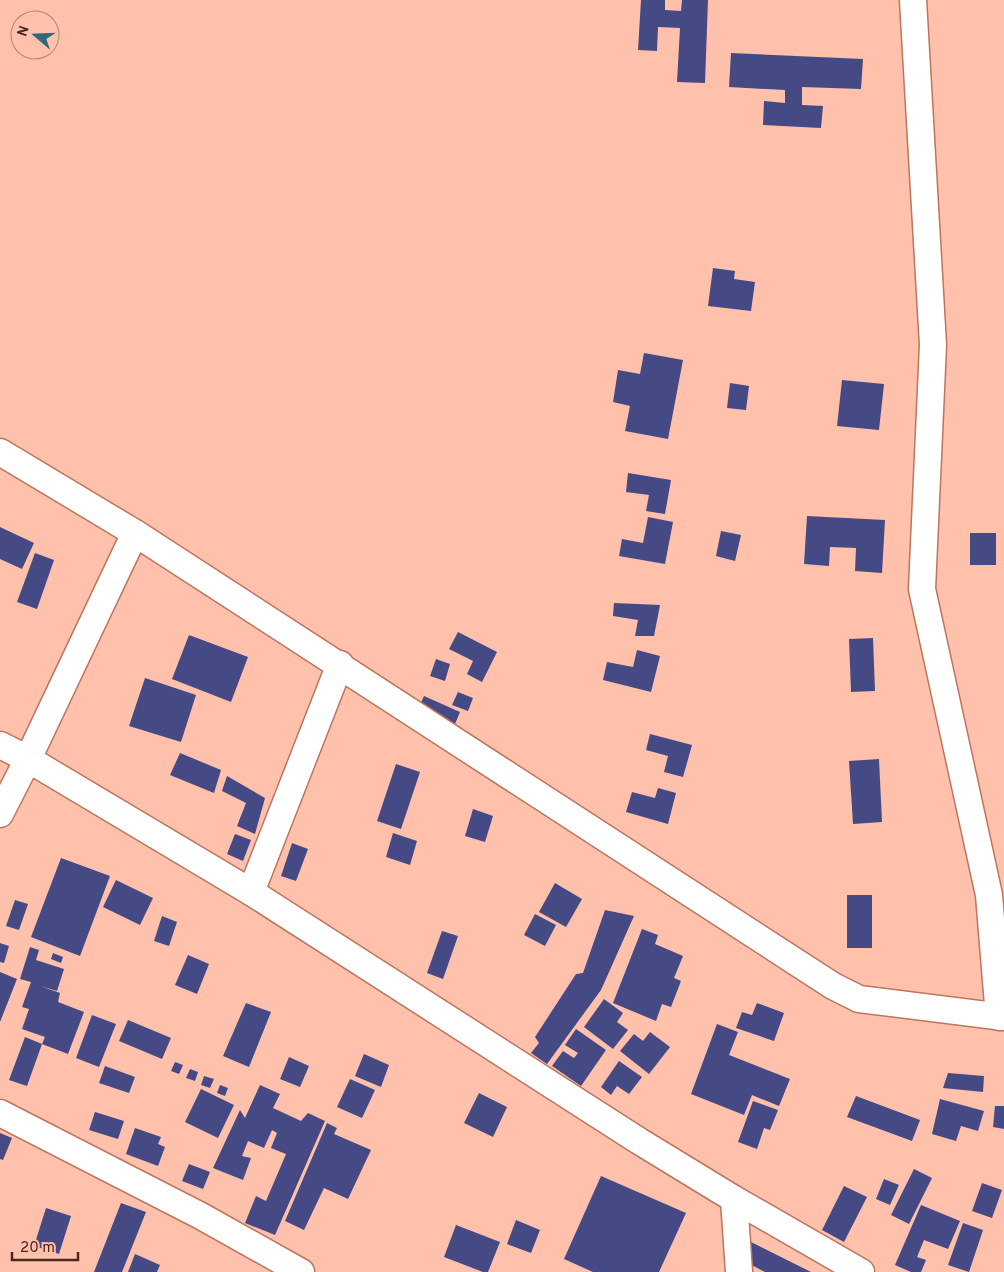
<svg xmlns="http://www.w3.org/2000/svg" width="1004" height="1272" font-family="Overpass,sans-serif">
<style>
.building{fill:#454984}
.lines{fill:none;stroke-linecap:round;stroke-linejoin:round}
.minor-casing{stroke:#bd755d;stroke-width:29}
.minor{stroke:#fff;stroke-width:26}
</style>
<rect width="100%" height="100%" fill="#ffc0ac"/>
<!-- building -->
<g class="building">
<polygon points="641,0 665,0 665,10 681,11 682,0 708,0 705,83 677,82 680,28 658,27 657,51 638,50"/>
<polygon points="731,53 863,59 861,89 802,87 802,105 823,106 821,128 763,125 764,101 785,103 785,90 729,87"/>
<polygon points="713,268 735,271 734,279 755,282 751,311 708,306"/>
<polygon points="644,353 683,360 668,439 625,431 630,406 613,402 618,370 640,374"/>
<polygon points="842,380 884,384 879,430 837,426"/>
<polygon points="730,383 749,386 746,410 727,408"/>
<polygon points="628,473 671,480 665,514 646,511 649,495 626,492"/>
<polygon points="807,516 885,520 882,573 855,571 856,548 830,547 829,566 804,564"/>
<polygon points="648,517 673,522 665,564 619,556 622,539 643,543"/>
<polygon points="0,527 34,543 22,569 0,559"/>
<polygon points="721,531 741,535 735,561 716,556"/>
<rect x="970" y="533" width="26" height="32"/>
<polygon points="35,553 54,560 37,609 17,602"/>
<polygon points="614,603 660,605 654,636 635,636 638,620 613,616"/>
<polygon points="458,632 497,652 482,682 467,674 473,661 449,649"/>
<polygon points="189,635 248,657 231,702 172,679"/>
<polygon points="873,638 875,691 851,692 849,639"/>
<polygon points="637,650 660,656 651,692 603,680 607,662 633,667"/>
<polygon points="436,659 450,664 445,681 430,676"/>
<polygon points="145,678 196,695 181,742 129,726"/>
<polygon points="458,692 473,698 468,711 452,705"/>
<polygon points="424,696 460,712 455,724 419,707"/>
<polygon points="650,734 692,745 683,777 664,772 668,756 646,750"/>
<polygon points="180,753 221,770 214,793 170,775"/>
<polygon points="879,759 882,822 853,824 849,761"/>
<polygon points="396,764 420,772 401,829 377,821"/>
<polygon points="227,776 265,798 255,834 237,826 246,803 222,791"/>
<polygon points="658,788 676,793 668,824 626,812 632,792 655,798"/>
<polygon points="473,809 493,816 485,842 465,836"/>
<polygon points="393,833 417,841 410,865 386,857"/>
<polygon points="235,834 251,840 243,861 227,854"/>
<polygon points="292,843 308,849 296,881 281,876"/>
<polygon points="61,858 110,876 80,956 31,937"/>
<polygon points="116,880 153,898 140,925 103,907"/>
<polygon points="555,883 582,899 566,927 539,912"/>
<rect x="847" y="895" width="25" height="53"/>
<polygon points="15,900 28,904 19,930 6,926"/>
<polygon points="605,910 634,916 601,990 547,1064 531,1053 539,1043 535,1037 576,974 583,973"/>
<polygon points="535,914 556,925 545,946 524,935"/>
<polygon points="162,916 177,922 169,946 154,941"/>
<polygon points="642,929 658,935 655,944 683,956 674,978 681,981 671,1007 662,1004 656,1021 613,1003"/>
<polygon points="442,931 458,936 443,979 427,973"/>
<polygon points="0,943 9,946 4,963 0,962"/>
<polygon points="30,947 39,950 36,960 64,969 57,991 40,986 60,993 58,1002 84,1012 68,1054 42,1044 27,1086 9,1080 25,1037 42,1044 45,1037 22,1029 29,1009 22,1007 31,982 20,979"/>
<polygon points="53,953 63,957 61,963 51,959"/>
<polygon points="188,955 209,964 197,994 175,985"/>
<polygon points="0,972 17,979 0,1022"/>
<polygon points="604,999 623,1013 617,1022 628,1030 613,1049 584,1027"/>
<polygon points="246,1003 271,1012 249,1067 223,1056"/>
<polygon points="757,1003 784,1013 774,1041 736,1028 742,1012 752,1015"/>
<polygon points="92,1015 116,1024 99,1067 76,1058"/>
<polygon points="128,1020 171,1038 162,1059 119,1041"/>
<polygon points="717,1024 738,1032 729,1055 790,1079 779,1106 752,1095 744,1115 691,1094"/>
<polygon points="576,1029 606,1050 581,1086 552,1066 563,1051 574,1058 578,1053 565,1045"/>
<polygon points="650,1032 670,1047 649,1074 620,1051 634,1034 643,1041"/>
<polygon points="364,1054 389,1065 381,1087 355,1076"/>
<polygon points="289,1057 309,1066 300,1087 280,1079"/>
<polygon points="619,1061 642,1077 629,1094 617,1086 611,1095 601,1087"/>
<polygon points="175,1062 183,1065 179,1074 171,1071"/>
<polygon points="105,1066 135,1077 129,1093 99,1083"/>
<polygon points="190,1069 198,1072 195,1081 186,1078"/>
<polygon points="948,1073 984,1076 983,1092 943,1088"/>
<polygon points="204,1076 214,1079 210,1088 201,1085"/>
<polygon points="350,1079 375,1090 362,1118 337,1107"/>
<polygon points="220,1085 228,1088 225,1096 217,1093"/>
<polygon points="260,1085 280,1094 273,1108 301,1121 308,1113 325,1121 275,1235 245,1223 256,1196 266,1201 286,1154 271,1148 277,1133 272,1130 264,1148 248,1141 242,1156 251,1158 243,1180 213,1168 240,1110 245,1118"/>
<polygon points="201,1089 234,1105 218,1138 185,1122"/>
<polygon points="479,1093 507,1107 493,1137 464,1123"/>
<polygon points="856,1096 920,1120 912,1141 847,1117"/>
<polygon points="940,1099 984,1111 978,1131 961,1126 956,1141 932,1134"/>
<polygon points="753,1101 778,1110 770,1130 764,1128 757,1149 738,1142"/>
<polygon points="995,1106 1004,1106 1004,1129 993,1127"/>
<polygon points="95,1112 124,1121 118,1139 89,1130"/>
<polygon points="327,1123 337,1128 334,1134 371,1150 348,1199 324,1188 304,1230 285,1221"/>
<polygon points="135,1128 161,1137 158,1144 165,1147 158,1166 126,1154"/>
<polygon points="0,1133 12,1138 3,1160 0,1159"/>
<polygon points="189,1164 210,1172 203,1189 182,1181"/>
<polygon points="914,1169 932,1178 909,1224 891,1215"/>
<polygon points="601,1176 686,1213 659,1272 593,1272 564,1259"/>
<polygon points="884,1179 899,1185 890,1205 876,1199"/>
<polygon points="982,1183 1002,1190 992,1218 972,1211"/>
<polygon points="844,1186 867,1197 844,1242 822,1230"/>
<polygon points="121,1203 146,1212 122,1272 94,1272"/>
<polygon points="921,1205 960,1221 948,1249 924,1240 917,1257 926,1260 921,1272 911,1272 895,1265"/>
<polygon points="46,1208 71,1216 59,1254 34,1246"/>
<polygon points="516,1220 540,1230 531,1253 507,1244"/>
<polygon points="963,1223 983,1230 969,1272 948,1265"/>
<polygon points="456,1225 500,1242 488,1272 483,1272 444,1257"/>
<polygon points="749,1241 811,1272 765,1272 740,1259"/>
<polygon points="135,1254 160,1265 157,1272 128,1272"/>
</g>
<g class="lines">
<!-- minor casing -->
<g class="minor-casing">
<g id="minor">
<polyline points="913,0 933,345 922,589 989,895 999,1017"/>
<polyline points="0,452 135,533 833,986 859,999 1004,1017"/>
<polyline points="0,745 28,759 251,892 639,1141 734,1199 861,1272"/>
<polyline points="0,814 28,759 135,533"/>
<polyline points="251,892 340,664"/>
<polyline points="0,1113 201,1216 301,1272"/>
<polyline points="734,1199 739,1272"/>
</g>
</g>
<!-- minor -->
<use href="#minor" class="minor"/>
</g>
<!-- north arrow -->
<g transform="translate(35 35) rotate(289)"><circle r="24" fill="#ffc0ac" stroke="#b68474"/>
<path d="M0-4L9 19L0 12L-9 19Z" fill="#296c7e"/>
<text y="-8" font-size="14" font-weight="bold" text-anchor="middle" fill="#482a20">N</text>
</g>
<!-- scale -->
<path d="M12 1252v8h66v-8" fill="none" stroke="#482a20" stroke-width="2.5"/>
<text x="20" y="1252" font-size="15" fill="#482a20" stroke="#ffc0ac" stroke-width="4" paint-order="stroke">20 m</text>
</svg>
